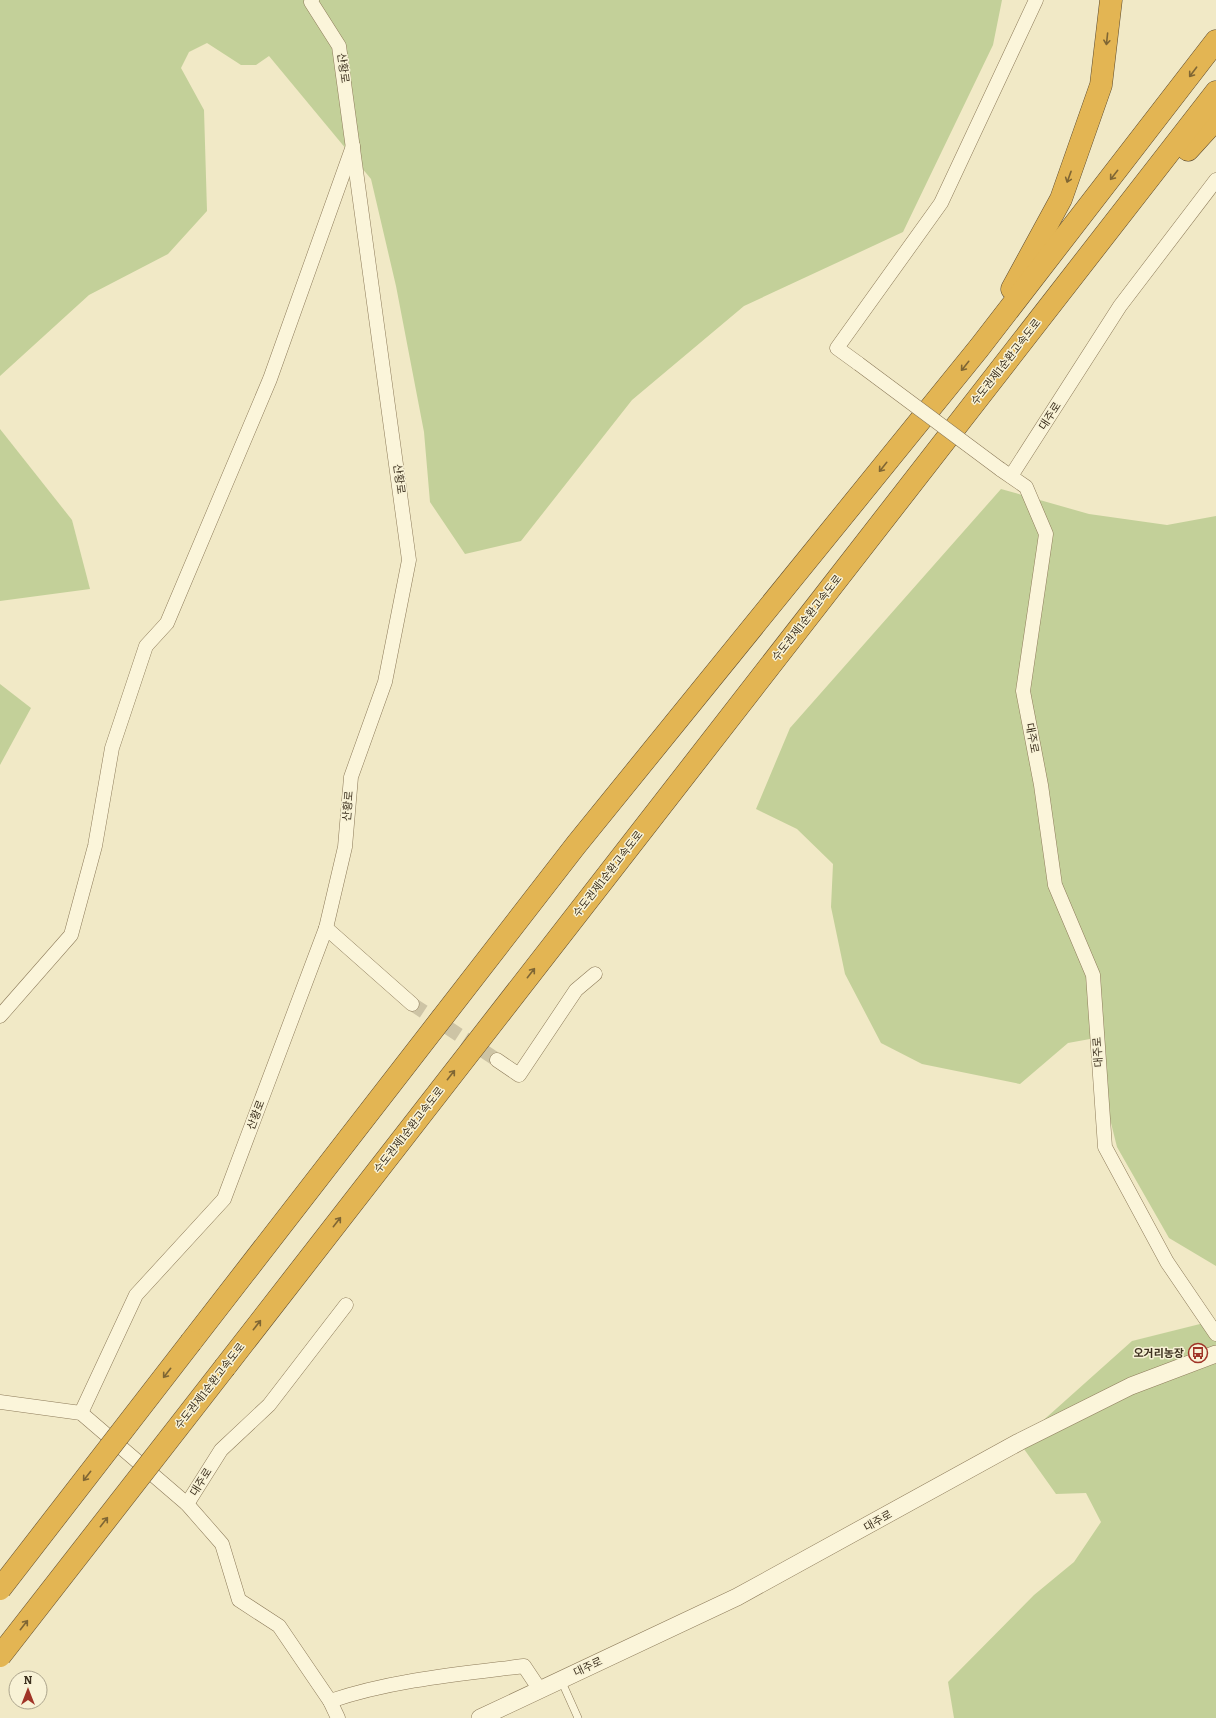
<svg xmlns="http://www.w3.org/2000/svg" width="1216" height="1718" font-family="Bitter,'Noto Sans KR',serif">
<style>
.green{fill:#c3d099}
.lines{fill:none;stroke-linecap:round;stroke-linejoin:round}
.minor-tunnel{stroke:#cdc4a5;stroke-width:14;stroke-dasharray:14 7;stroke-linecap:butt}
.service-casing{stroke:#8d7b5a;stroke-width:8}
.minor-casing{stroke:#8d7b5a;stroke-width:15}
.tertiary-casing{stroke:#8d7b5a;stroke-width:18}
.motorway-casing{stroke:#5b492e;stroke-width:23}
.service{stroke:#fbf5da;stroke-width:7}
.minor{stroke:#fbf5da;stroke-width:14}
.tertiary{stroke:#fbf5da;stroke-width:17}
.motorway{stroke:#e3b553;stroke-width:22}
.minor-bridge-casing{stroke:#8d7b5a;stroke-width:15;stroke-linecap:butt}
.motorway-bridge-casing{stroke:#5b492e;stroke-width:23;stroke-linecap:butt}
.minor-bridge{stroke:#fbf5da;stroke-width:14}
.motorway-bridge{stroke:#e3b553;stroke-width:22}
.oneway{stroke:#7f6634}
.labels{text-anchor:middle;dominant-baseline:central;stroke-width:3;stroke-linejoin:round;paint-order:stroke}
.street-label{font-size:11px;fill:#3d311f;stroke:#f8f2d6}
.poi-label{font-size:11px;font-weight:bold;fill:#3d311f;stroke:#f8f2d6;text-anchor:end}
</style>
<rect width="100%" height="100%" fill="#f1e9c6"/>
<!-- green -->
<g class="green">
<polygon points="0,0 1002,0 993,45 903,232 744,306 632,400 521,541 465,554 430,502 424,432 396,286 371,179 269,56 256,65 241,65 207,43 189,52 181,68 204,110 207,211 168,254 89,295 0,376"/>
<polygon points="0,429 72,520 90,589 0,601"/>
<polygon points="1001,489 1089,514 1167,525 1216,516 1216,1266 1169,1238 1117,1147 1090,1039 1068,1043 1020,1084 922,1064 881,1043 845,974 831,907 833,864 797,829 756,809 790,728"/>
<polygon points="0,684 31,708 0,765"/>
<polygon points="1216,1320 1216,1718 954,1718 948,1682 1034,1595 1074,1562 1101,1522 1086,1493 1056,1494 1019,1442 1132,1341"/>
</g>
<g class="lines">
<!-- minor-tunnel -->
<polyline class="minor-tunnel" points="412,1004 497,1060"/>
<!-- service casing -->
<g class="service-casing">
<polyline id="service" points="561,1680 578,1718"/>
</g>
<!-- minor casing -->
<g class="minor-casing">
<g id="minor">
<polyline points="859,364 837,348 941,203 1036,0"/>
<polyline points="1000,469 1026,487 1046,534 1023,691 1041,785 1055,885 1093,975 1105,1147 1167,1262 1216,1334"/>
<polyline points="1011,476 1120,306 1216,180"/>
<polyline points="326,928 412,1004"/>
<polyline points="0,1016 71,935 95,846 112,748 146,646 167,623 270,379 353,146"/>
<polyline points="497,1060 519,1075 576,990 595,974"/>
<polyline points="0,1402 81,1413 187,1504 222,1544 239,1600 279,1626 330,1701 338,1718"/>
<polyline points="81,1413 136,1295 224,1199 326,928 345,847 351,777 385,682 409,560 339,46 311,2 312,0"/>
<polyline points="187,1504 221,1450 269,1405 346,1305"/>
<path d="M 330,1701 C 392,1680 459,1674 524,1666 L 540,1690"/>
</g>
</g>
<!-- tertiary casing -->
<g class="tertiary-casing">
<polyline id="tertiary" points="480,1718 737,1597 1019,1442 1131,1386 1216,1354"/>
</g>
<!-- motorway casing -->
<g class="motorway-casing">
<g id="motorway">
<polyline points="1188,150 1216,119"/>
<polyline points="1012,289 1061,199 1101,85 1111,0"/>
<polyline points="191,1342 576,845 979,348 1216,41"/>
<polyline points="225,1367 1216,92"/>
</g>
</g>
<!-- service -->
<use href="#service" class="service"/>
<!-- minor -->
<use href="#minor" class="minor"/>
<!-- tertiary -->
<use href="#tertiary" class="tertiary"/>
<!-- motorway -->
<use href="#motorway" class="motorway"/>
<!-- minor-bridge casing -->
<g class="minor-bridge-casing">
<polyline id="minor-bridge" points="859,364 1000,469"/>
</g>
<!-- motorway-bridge casing -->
<g class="motorway-bridge-casing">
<g id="motorway-bridge">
<polyline points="0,1589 191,1342"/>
<polyline points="0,1656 225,1367"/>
</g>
</g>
<!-- minor-bridge -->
<use href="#minor-bridge" class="minor-bridge"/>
<!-- motorway-bridge -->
<use href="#motorway-bridge" class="motorway-bridge"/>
</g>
<!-- one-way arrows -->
<defs><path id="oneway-shaft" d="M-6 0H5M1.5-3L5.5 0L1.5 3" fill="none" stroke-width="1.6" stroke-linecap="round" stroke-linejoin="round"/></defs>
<g class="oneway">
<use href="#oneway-shaft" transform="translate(1107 39) rotate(96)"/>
<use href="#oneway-shaft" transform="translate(1193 72) rotate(127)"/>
<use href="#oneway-shaft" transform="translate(1114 175) rotate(128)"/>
<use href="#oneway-shaft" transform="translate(1069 177) rotate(110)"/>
<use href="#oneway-shaft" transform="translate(965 366) rotate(129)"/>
<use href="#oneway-shaft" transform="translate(883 467) rotate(129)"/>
<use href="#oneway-shaft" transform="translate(531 973) rotate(-52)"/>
<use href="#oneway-shaft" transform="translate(451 1075) rotate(-52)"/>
<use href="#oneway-shaft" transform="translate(337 1222) rotate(-52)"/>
<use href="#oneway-shaft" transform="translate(257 1325) rotate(-52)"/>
<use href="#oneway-shaft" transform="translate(167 1373) rotate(128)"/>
<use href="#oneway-shaft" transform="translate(87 1476) rotate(128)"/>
<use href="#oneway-shaft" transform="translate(104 1522) rotate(-52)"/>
<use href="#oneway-shaft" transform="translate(24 1625) rotate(-52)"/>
</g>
<!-- icons -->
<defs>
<g id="bus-ring" transform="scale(1)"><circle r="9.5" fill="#f8f2d6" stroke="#a03427" stroke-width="1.5"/><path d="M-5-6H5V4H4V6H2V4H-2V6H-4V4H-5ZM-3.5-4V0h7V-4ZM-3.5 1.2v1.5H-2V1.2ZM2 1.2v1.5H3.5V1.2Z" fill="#a03427"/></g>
</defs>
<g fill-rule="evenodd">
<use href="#bus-ring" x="1198" y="1353"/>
</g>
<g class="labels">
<!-- street labels -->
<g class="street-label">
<text transform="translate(343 68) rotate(82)">산황로</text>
<text transform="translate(1006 362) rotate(-52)">수도권제1순환고속도로</text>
<text transform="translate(1050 416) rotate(-57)">대주로</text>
<text transform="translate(399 479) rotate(82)">산황로</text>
<text transform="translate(807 618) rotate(-52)">수도권제1순환고속도로</text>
<text transform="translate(1032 738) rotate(79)">대주로</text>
<text transform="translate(348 806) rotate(-85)">산황로</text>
<text transform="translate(608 874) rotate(-52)">수도권제1순환고속도로</text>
<text transform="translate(1098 1052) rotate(-94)">대주로</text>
<text transform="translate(256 1115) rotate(-69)">산황로</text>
<text transform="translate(409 1130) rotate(-52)">수도권제1순환고속도로</text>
<text transform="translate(210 1386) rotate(-52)">수도권제1순환고속도로</text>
<text transform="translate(201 1482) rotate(-58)">대주로</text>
<text transform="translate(878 1521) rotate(-29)">대주로</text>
<text transform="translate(588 1667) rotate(-25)">대주로</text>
</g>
<!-- poi labels -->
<g class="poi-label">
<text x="1184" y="1353">오거리농장</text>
</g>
</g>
<!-- north arrow -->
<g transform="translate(28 1690)"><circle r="19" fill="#f8f2d6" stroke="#ada58d"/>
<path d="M0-3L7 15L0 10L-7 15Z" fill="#a03427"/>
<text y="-6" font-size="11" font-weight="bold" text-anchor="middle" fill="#3d311f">N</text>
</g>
</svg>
